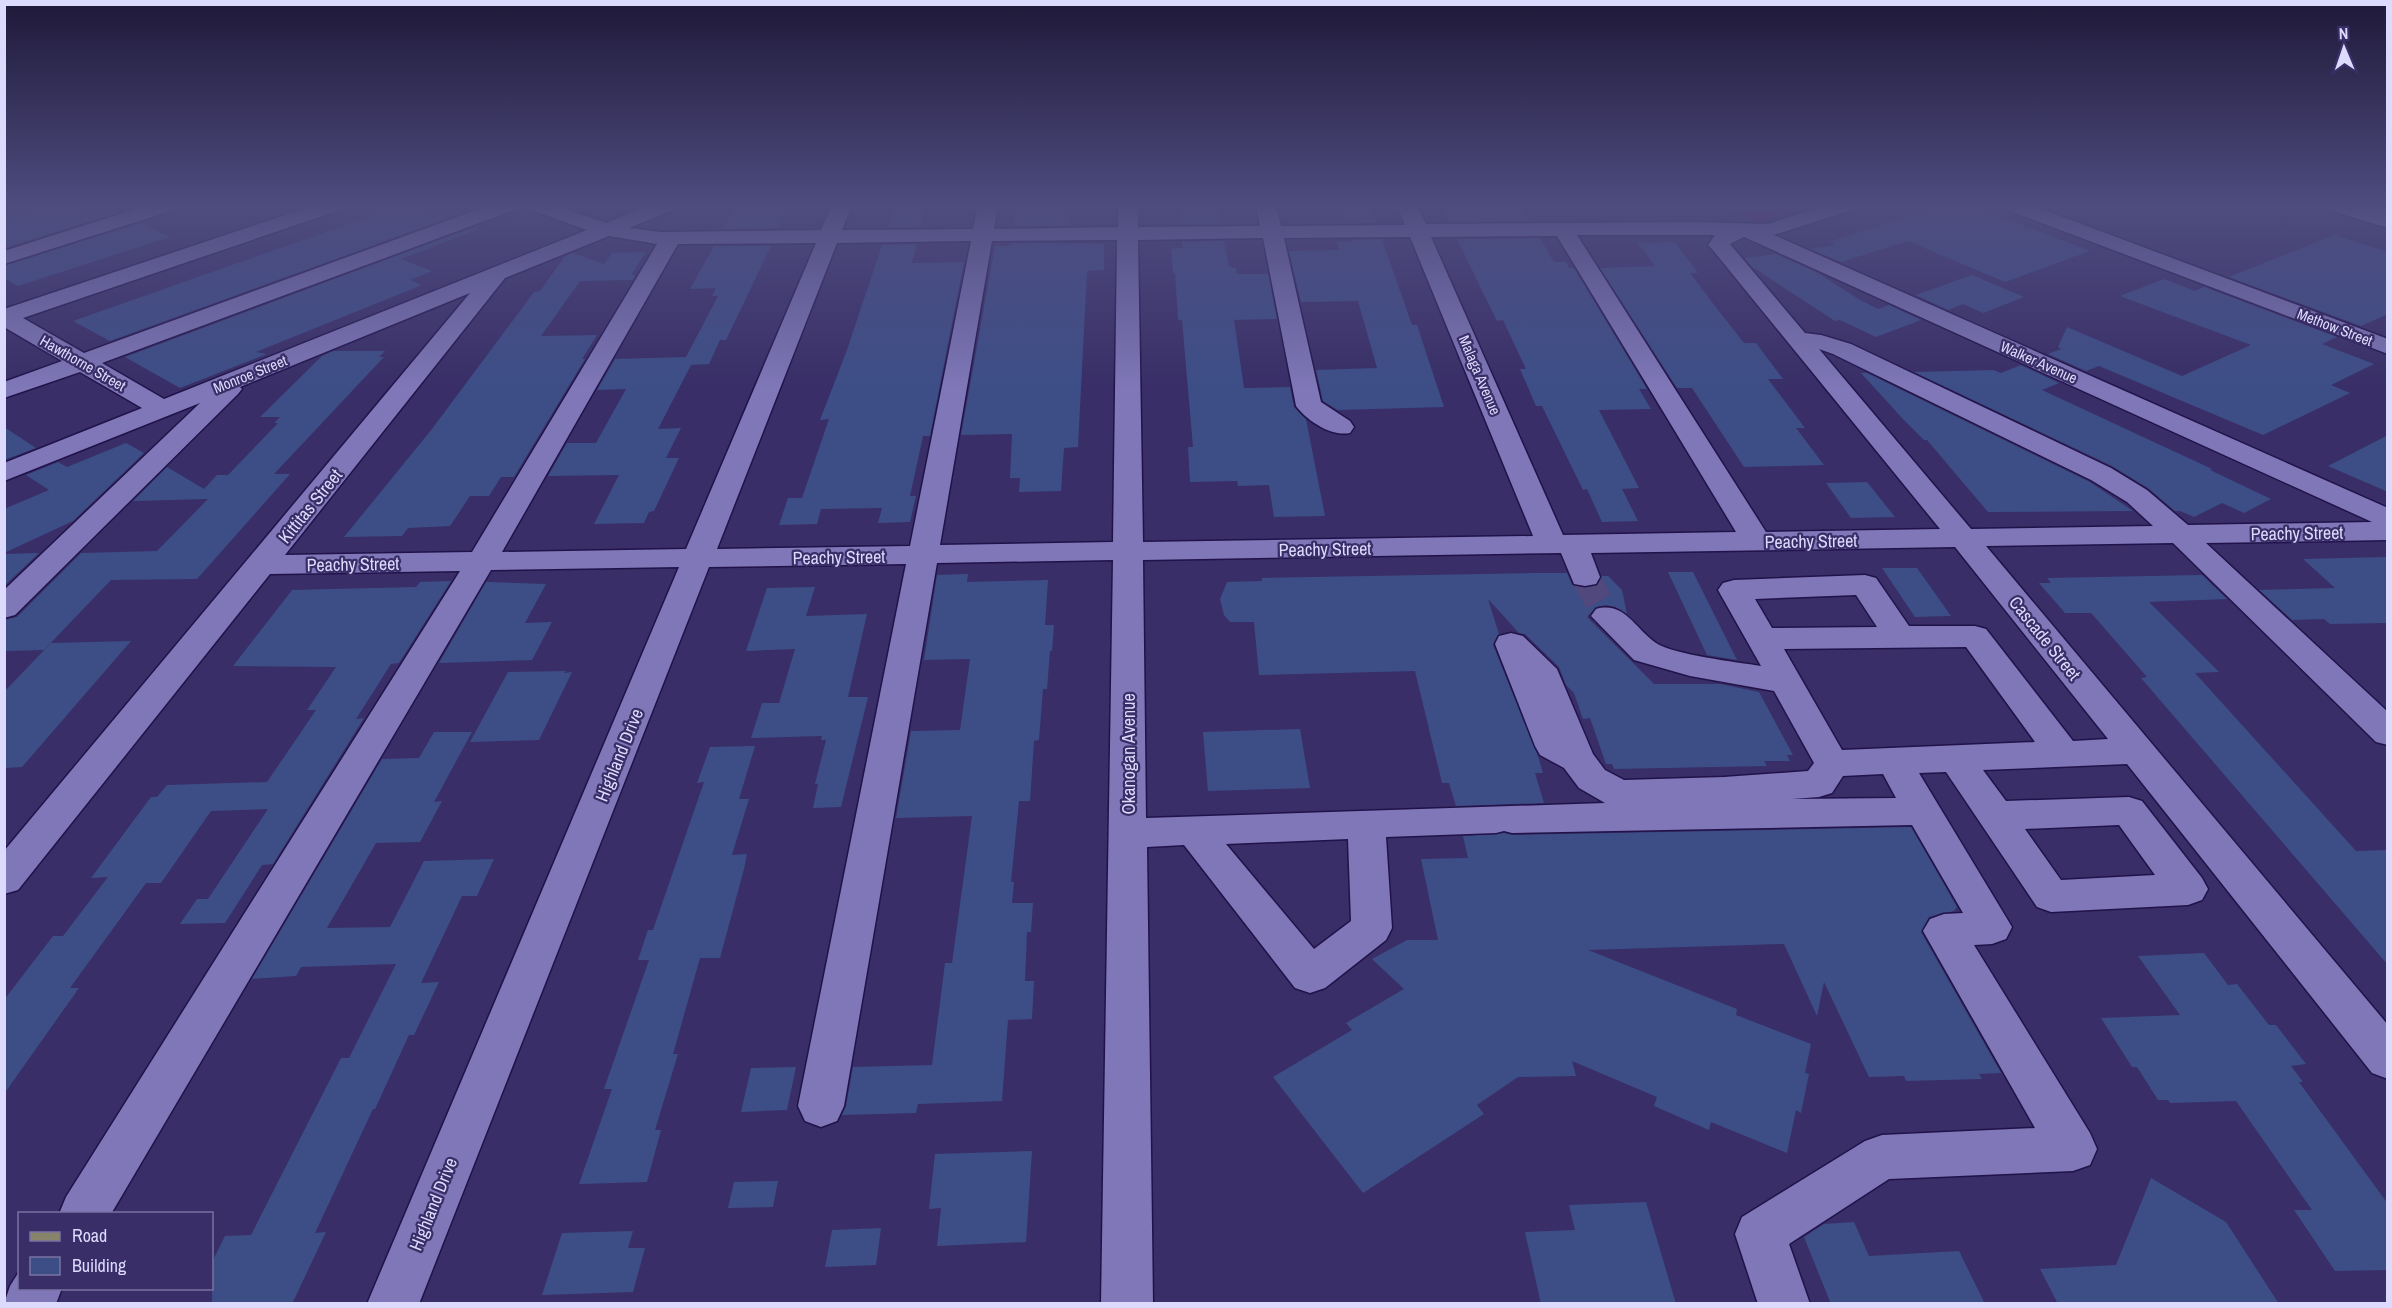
<svg xmlns="http://www.w3.org/2000/svg" width="2392" height="1308" font-family="'Archivo Narrow',sans-serif">
<style>
.green{fill:#821157}
.building{fill:#3d4e87}
.lines{fill:none;stroke-linecap:round;stroke-linejoin:round}
.minor-tunnel{stroke:#51487e;stroke-width:28;stroke-dasharray:28 14;stroke-linecap:butt}
.minor-casing{stroke:#21134a;stroke-width:3}
.major-casing{stroke:#21134a;stroke-width:3}
.minor{fill:#7f77b7;fill-rule:evenodd}
.major{fill:#88846c;fill-rule:evenodd}
.labels{text-anchor:middle;dominant-baseline:central;stroke-width:4.5;stroke-linejoin:round;paint-order:stroke}
.far-street-label{font-size:15px;fill:#dcdafd;stroke:#392e67}
.street-label{font-size:18px;fill:#dcdafd;stroke:#392e67}
</style>
<rect width="100%" height="100%" fill="#392e67"/>
<!-- green -->
<polygon class="green" points="1719,205 1812,205 1758,222"/>
<!-- building -->
<g class="building">
<polygon points="48,205 72,205 93,215 110,210 116,213 4,248 4,219"/>
<polygon points="367,205 415,205 448,218 110,341 73,321 371,216"/>
<polygon points="736,205 771,205 770,207 789,208 779,228 723,229"/>
<polygon points="896,205 927,205 921,227 888,227"/>
<polygon points="1017,205 1071,205 1069,226 1014,226"/>
<polygon points="1441,205 1521,205 1530,221 1449,222"/>
<polygon points="1943,205 1970,205 2090,251 2005,282 1908,241 1841,262 1810,249 1836,245 1829,242"/>
<polygon points="1179,207 1219,207 1221,224 1180,224"/>
<polygon points="1341,209 1371,209 1376,223 1346,223"/>
<polygon points="140,223 170,237 18,286 4,278 4,266"/>
<polygon points="474,227 479,229 401,259 432,271 410,280 422,285 256,352 267,354 180,388 125,357"/>
<polygon points="2334,235 2388,252 2388,314 2361,326 2229,277"/>
<polygon points="1540,238 1554,262 1566,262 1569,268 1574,268 1647,389 1639,389 1651,409 1599,410 1639,488 1622,489 1638,521 1602,522 1587,489 1583,490 1542,406 1536,406 1520,369 1526,369 1503,320 1497,321 1457,239"/>
<polygon points="1382,239 1412,325 1417,325 1444,407 1338,410 1323,401 1316,370 1377,368 1358,301 1301,302 1289,251 1339,250 1337,242 1352,242 1351,240"/>
<polygon points="1224,241 1229,267 1236,268 1237,274 1268,274 1277,319 1234,320 1244,388 1290,387 1294,407 1306,419 1325,516 1274,517 1269,485 1238,486 1237,481 1190,482 1188,447 1193,447 1182,320 1178,320 1175,273 1173,273 1171,249 1183,248 1182,242"/>
<polygon points="1675,242 1698,273 1690,273 1718,310 1744,343 1756,343 1783,379 1768,379 1805,428 1796,428 1824,465 1744,467 1692,388 1677,388 1600,268 1655,266 1638,243"/>
<polygon points="1012,243 1104,244 1104,270 1087,271 1078,447 1064,448 1061,491 1019,492 1020,478 1010,478 1012,434 961,435 995,246 1011,246"/>
<polygon points="917,244 912,263 964,262 930,436 923,436 910,496 916,496 910,522 878,523 882,508 821,509 817,524 779,525 788,498 802,498 829,419 820,420 847,350 882,245"/>
<polygon points="714,246 771,246 726,340 720,340 709,364 691,365 658,429 681,428 666,458 679,458 654,511 649,512 644,523 594,524 619,475 548,476 567,443 596,443 626,389 597,390 615,359 686,357 718,296 712,296 716,288 690,289"/>
<polygon points="646,252 632,274 635,276 633,280 580,281 541,336 597,335 582,359 585,359 514,477 501,477 489,496 470,496 450,526 408,528 402,536 344,537 432,429 534,292 540,291 565,256 573,253 604,264 612,253"/>
<polygon points="1776,254 1818,273 1860,300 1878,309 1889,305 1921,320 1876,337 1840,320 1835,321 1751,266 1745,258"/>
<polygon points="1972,275 2024,297 1983,313 1963,304 1948,310 1916,295"/>
<polygon points="2164,279 2195,291 2204,287 2337,337 2322,344 2374,364 2331,385 2350,393 2263,435 2099,366 2086,371 2048,354 2061,349 2058,347 2067,327 2182,376 2251,345 2120,296"/>
<polygon points="333,351 385,351 379,357 384,357 274,474 290,474 197,579 111,580 44,650 4,651 4,620 17,617 81,553 157,551 208,499 133,501 167,467 204,489 217,475 228,475 278,423 274,423 280,417 260,417 322,356"/>
<polygon points="2021,365 2059,383 2042,390 2212,469 2210,470 2271,499 2244,513 2222,503 2194,517 2180,511 2175,511 2148,488 2112,466 1914,372 1993,370 2001,373"/>
<polygon points="1861,373 1867,373 2090,482 2133,511 1988,512 1927,440 1924,440 1903,419"/>
<polygon points="4,427 36,448 4,460"/>
<polygon points="2388,435 2388,492 2328,466"/>
<polygon points="126,443 144,453 73,521 4,553 4,509 49,490 26,475 58,462 67,467"/>
<polygon points="1867,482 1895,517 1851,518 1826,483"/>
<polygon points="39,553 4,586 4,554"/>
<polygon points="2388,557 2388,623 2330,624 2324,619 2292,620 2259,590 2335,588 2303,559"/>
<polygon points="1882,568 1917,568 1951,616 1915,617"/>
<polygon points="1668,572 1693,572 1737,660 1707,655"/>
<polygon points="1533,573 1567,573 1572,585 1585,588 1596,586 1602,576 1608,576 1622,590 1627,614 1616,607 1606,605 1596,607 1587,617 1654,684 1720,684 1759,692 1793,755 1787,755 1790,761 1764,761 1767,766 1614,769 1612,764 1606,764 1590,718 1583,719 1574,693 1566,685 1559,667 1525,634 1519,633 1488,599 1499,634 1493,645 1538,756 1543,773 1535,773 1544,803 1456,806 1449,783 1442,783 1415,671 1259,675 1254,622 1230,622 1224,615 1220,599 1227,582 1262,581 1262,578"/>
<polygon points="968,574 967,582 1048,580 1045,625 1054,625 1052,651 1050,651 1047,689 1043,689 1039,740 1034,741 1030,801 1019,801 1011,882 1014,882 1012,903 1033,903 1031,932 1027,932 1025,981 1034,981 1032,1019 1008,1020 1002,1101 918,1104 916,1113 842,1115 846,1106 853,1067 932,1065 945,963 952,963 972,816 896,818 911,731 960,730 970,659 924,660 937,575"/>
<polygon points="2202,575 2227,599 2149,602 2219,672 2195,673 2356,851 2388,850 2388,965 2141,678 2147,677 2091,613 2065,613 2039,583 2051,583 2047,578"/>
<polygon points="451,581 399,663 391,664 356,719 364,718 273,864 262,865 225,923 180,924 197,899 208,899 268,809 211,811 161,883 146,883 70,988 79,988 4,1094 4,1000 53,936 63,936 108,877 91,878 151,797 157,797 167,785 267,782 316,710 307,710 336,667 233,666 292,590 416,587 420,582"/>
<polygon points="486,582 546,584 525,623 552,622 532,660 439,663"/>
<polygon points="815,587 806,616 867,614 848,697 868,697 841,807 813,808 818,784 815,784 826,740 821,740 822,736 751,738 762,703 779,703 795,649 746,651 767,588"/>
<polygon points="131,641 22,767 4,768 4,692 51,643"/>
<polygon points="565,671 564,673 572,672 539,740 470,742 508,672"/>
<polygon points="1300,729 1310,788 1208,791 1203,732"/>
<polygon points="434,732 472,732 434,802 442,801 420,842 376,843 327,928 390,927 424,861 494,859 477,896 462,896 421,983 439,982 414,1035 409,1035 375,1109 373,1109 315,1233 326,1232 292,1304 212,1304 212,1262 225,1236 251,1235 341,1058 349,1058 396,964 301,967 296,976 252,979 382,759 419,758"/>
<polygon points="755,746 739,799 749,799 732,855 747,854 744,869 720,958 700,958 673,1054 678,1054 655,1130 661,1130 647,1182 579,1184 612,1089 604,1089 649,960 638,960 648,930 653,930 704,782 697,783 710,747"/>
<polygon points="1911,827 1957,907 1954,911 1929,917 1921,932 2001,1073 1979,1074 1982,1079 1906,1081 1904,1076 1869,1077 1824,982 1817,1016 1784,944 1588,950 1737,1009 1736,1015 1811,1044 1805,1073 1809,1074 1801,1113 1796,1110 1787,1153 1711,1122 1709,1130 1654,1106 1657,1097 1572,1061 1576,1076 1518,1077 1477,1105 1484,1114 1363,1193 1273,1077 1352,1030 1346,1023 1404,989 1372,959 1407,940 1438,940 1421,859 1468,858 1463,836 1504,833 1512,835"/>
<polygon points="2204,953 2228,985 2237,984 2269,1025 2276,1025 2306,1064 2291,1066 2303,1082 2299,1082 2388,1204 2388,1270 2335,1271 2294,1210 2312,1210 2236,1101 2170,1103 2168,1100 2158,1100 2137,1067 2132,1067 2101,1018 2180,1015 2138,956"/>
<polygon points="796,1067 787,1110 741,1112 751,1068"/>
<polygon points="1032,1151 1026,1242 937,1246 941,1208 929,1209 935,1154"/>
<polygon points="2151,1178 2226,1222 2279,1304 2058,1304 2040,1269 2116,1265"/>
<polygon points="778,1181 773,1207 728,1208 734,1182"/>
<polygon points="1646,1202 1676,1304 1541,1304 1525,1232 1575,1230 1569,1205"/>
<polygon points="1854,1222 1869,1256 1959,1251 1985,1304 1831,1304 1804,1237 1824,1224"/>
<polygon points="881,1228 876,1265 825,1267 832,1230"/>
<polygon points="633,1231 628,1248 645,1248 633,1292 542,1295 562,1233"/>
</g>
<g class="lines">
<!-- minor-tunnel -->
<polyline class="minor-tunnel" points="1585,577 1607,616"/>
<!-- minor casing -->
<g class="minor-casing">
<g id="minor">
<polygon points="148,205 180,205 177,209 4,264 4,251"/>
<path d="M 315,205 L 346,205 L 343,209 L 23,318 L 84,353 L 490,205 L 520,205 L 517,209 L 102,363 L 164,399 L 587,230 L 529,209 L 526,205 L 555,205 L 606,223 L 649,205 L 678,205 L 675,209 L 629,228 L 661,232 L 821,230 L 832,205 L 852,205 L 842,230 L 973,229 L 978,205 L 998,205 L 994,229 L 1118,227 L 1118,205 L 1138,205 L 1138,227 L 1260,226 L 1256,205 L 1276,205 L 1281,226 L 1405,225 L 1397,205 L 1417,205 L 1426,224 L 1692,222 L 1768,224 L 1826,205 L 1858,205 L 1855,209 L 1774,235 L 2388,508 L 2388,540 L 2206,543 L 2388,712 L 2388,745 L 2376,742 L 2173,543 L 1986,546 L 2388,1025 L 2388,1079 L 2372,1073 L 2127,764 L 1983,770 L 2006,801 L 2129,797 L 2142,801 L 2202,878 L 2208,889 L 2202,900 L 2188,905 L 2051,912 L 2037,907 L 1946,772 L 1919,773 L 2012,927 L 2006,939 L 1992,944 L 1974,945 L 2090,1133 L 2097,1149 L 2090,1165 L 2073,1171 L 1889,1179 L 1789,1244 L 1810,1304 L 1758,1304 L 1735,1234 L 1742,1217 L 1865,1141 L 1882,1135 L 2035,1128 L 1923,931 L 1930,919 L 1944,914 L 1963,913 L 1912,825 L 1512,833 L 1504,831 L 1496,833 L 1386,837 L 1392,928 L 1386,940 L 1325,988 L 1310,993 L 1295,988 L 1184,845 L 1147,847 L 1153,1304 L 1101,1304 L 1113,560 L 937,563 L 844,1106 L 837,1121 L 821,1127 L 805,1121 L 798,1106 L 906,564 L 709,567 L 419,1304 L 367,1304 L 679,567 L 491,570 L 111,1214 L 59,1214 L 66,1197 L 460,571 L 270,574 L 18,890 L 4,894 L 4,851 L 470,293 L 240,387 L 242,389 L 238,394 L 15,615 L 4,618 L 4,590 L 200,403 L 4,481 L 4,463 L 142,408 L 80,372 L 4,398 L 4,382 L 62,361 L 4,327 L 4,309 ZM 1577,235 L 1715,235 L 1708,245 L 1712,249 L 1940,529 L 1766,532 ZM 609,236 L 657,244 L 472,552 L 285,555 L 505,278 ZM 1557,236 L 1736,532 L 1563,535 L 1431,237 ZM 1410,237 L 1533,536 L 1143,542 L 1138,240 L 1263,238 L 1296,406 C 1307,421 1332,437 1350,433 L 1354,427 L 1350,421 L 1321,402 L 1284,238 ZM 1744,237 L 2372,522 L 2188,525 L 2147,490 L 2111,468 L 1851,344 L 1821,335 L 1805,333 L 1730,244 ZM 1117,240 L 1113,542 L 940,545 L 992,241 ZM 971,241 L 910,546 L 717,549 L 837,243 ZM 816,243 L 686,549 L 502,552 L 678,244 ZM 1819,349 L 1833,354 L 2091,480 L 2127,502 L 2153,526 L 1971,529 ZM 1955,547 L 2108,739 L 2073,741 L 1986,629 L 1975,626 L 1909,626 L 1876,578 L 1865,575 L 1734,580 L 1723,583 L 1718,590 L 1761,666 C 1737,662 1674,655 1656,643 C 1635,629 1625,601 1596,609 L 1591,616 L 1634,660 L 1690,676 L 1774,691 L 1814,763 L 1808,771 L 1724,777 L 1624,780 L 1605,770 L 1593,754 L 1557,669 L 1523,636 L 1511,633 L 1499,636 L 1495,644 L 1535,746 L 1540,755 L 1564,768 L 1579,788 L 1605,803 L 1146,818 L 1143,560 L 1561,553 L 1574,584 L 1585,586 L 1596,584 L 1600,577 L 1591,553 ZM 1856,595 L 1877,627 L 1772,628 L 1755,599 ZM 1966,647 L 2035,742 L 1842,750 L 1784,649 ZM 1883,774 L 1896,798 L 1792,799 L 1819,797 L 1832,793 L 1843,776 ZM 2119,825 L 2155,875 L 2061,880 L 2025,829 ZM 1348,839 L 1351,921 L 1314,949 L 1226,844 Z"/>
<polygon points="2002,205 2031,205 2388,339 2388,354 2005,209"/>
<polygon points="2323,205 2355,205 2388,215 2388,228 2326,209"/>
<polygon points="20,1270 20,1288 62,1288 56,1304 4,1304 10,1286"/>
</g>
</g>
<!-- major casing -->
<g class="major-casing">
<polygon id="major" points="2356,205 2388,205 2388,216 2359,209"/>
</g>
<!-- minor -->
<use href="#minor" class="minor"/>
<!-- major -->
<use href="#major" class="major"/>
</g>
<!-- sky -->
<linearGradient id="sky" x2="0" y2="1"><stop stop-color="#1f1939"/><stop offset="0.53" stop-color="#4e4c7f"/><stop offset="1" stop-color="#4e4c7f" stop-opacity="0"/></linearGradient>
<rect width="2392" height="388" fill="url(#sky)"/>
<g class="labels">
<!-- far-street labels -->
<g class="far-street-label">
<text transform="translate(2335 327) rotate(21)">Methow Street</text>
<text transform="translate(2039 362) rotate(24)">Walker Avenue</text>
<text transform="translate(83 363) rotate(30)">Hawthorne Street</text>
<text transform="translate(250 374) rotate(-22)">Monroe Street</text>
<text transform="translate(1480 375) rotate(67)">Malaga Avenue</text>
</g>
<!-- street labels -->
<g class="street-label">
<text transform="translate(310 506) rotate(-51)">Kittitas Street</text>
<text transform="translate(2297 533) rotate(-1)">Peachy Street</text>
<text transform="translate(1811 541) rotate(-1)">Peachy Street</text>
<text transform="translate(1325 549) rotate(-1)">Peachy Street</text>
<text transform="translate(839 557) rotate(-1)">Peachy Street</text>
<text transform="translate(353 564) rotate(-1)">Peachy Street</text>
<text transform="translate(2045 638) rotate(51)">Cascade Street</text>
<text transform="translate(1128 754) rotate(-90)">Okanogan Avenue</text>
<text transform="translate(619 755) rotate(-68)">Highland Drive</text>
<text transform="translate(433 1204) rotate(-68)">Highland Drive</text>
</g>
</g>
<!-- border -->
<rect width="2392" height="1308" fill="none" stroke="#dcdafd" stroke-width="12"/>
<!-- legend -->
<rect x="18" y="1212" width="195" height="78" fill="#392e67" stroke="#7a73a3" stroke-width="1.5"/>
<rect x="30" y="1232" width="30" height="9" fill="#88846c" stroke="#7a73a3" stroke-width="1.5"/>
<text x="72" y="1242" font-size="18" fill="#dcdafd">Road</text>
<rect x="30" y="1257" width="30" height="18" fill="#3d4e87" stroke="#7a73a3" stroke-width="1.5"/>
<text x="72" y="1272" font-size="18" fill="#dcdafd">Building</text>
<!-- north arrow -->
<g transform="translate(2344 48) rotate(358)" stroke="#392e67" stroke-width="4.5" paint-order="stroke">
<path d="M0-4.5L10 22L0 15L-10 22Z" fill="#dcdafd"/>
<text y="-9" font-size="16" font-weight="bold" text-anchor="middle" fill="#dcdafd">N</text>
</g>
</svg>
